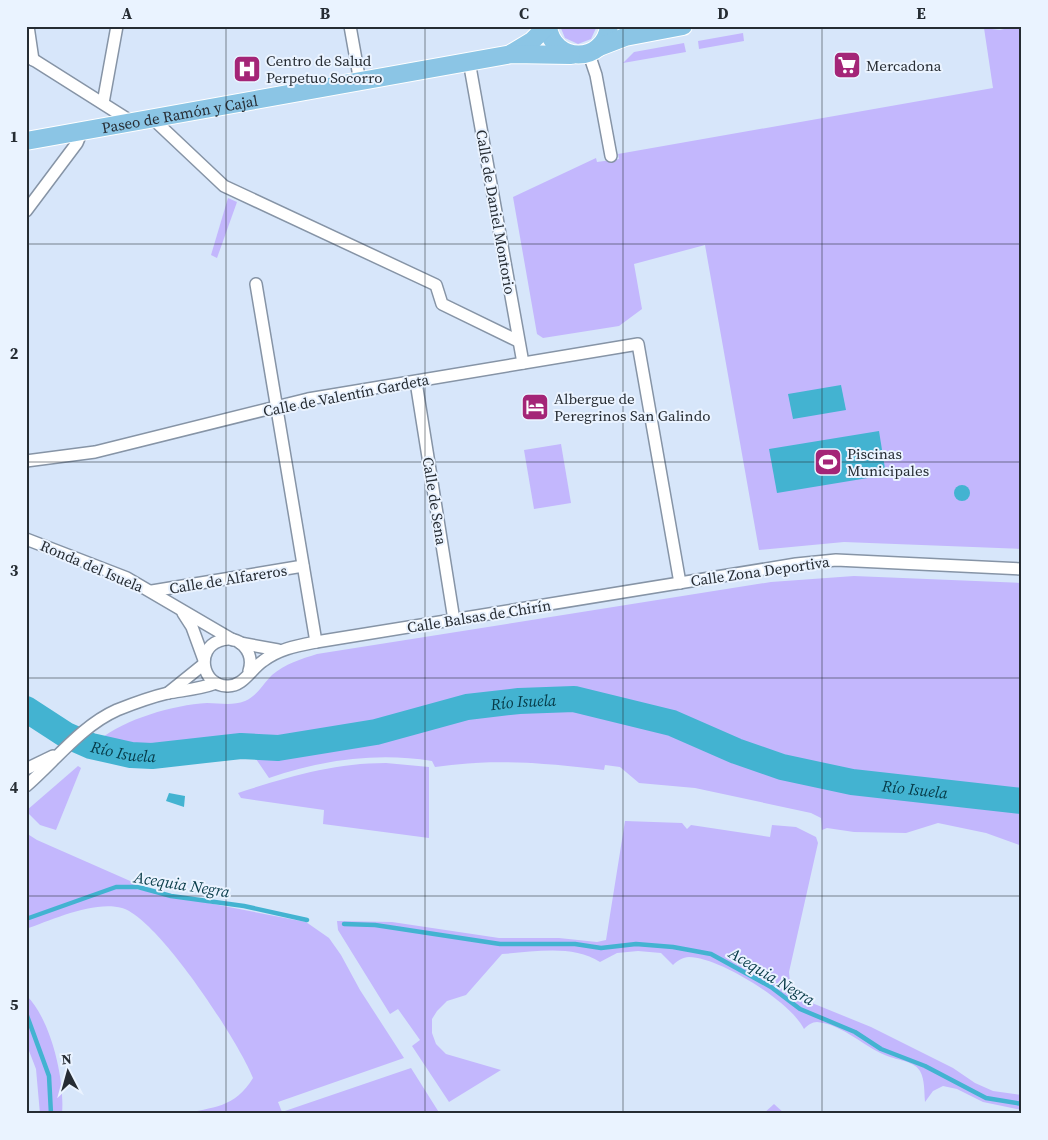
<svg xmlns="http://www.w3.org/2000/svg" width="1048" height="1140" font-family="'Source Serif 4',serif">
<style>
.green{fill:#c3b7fd}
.water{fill:#43b3d1}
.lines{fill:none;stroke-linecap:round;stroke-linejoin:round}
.stream{stroke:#43b3d1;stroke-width:4.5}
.river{stroke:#43b3d1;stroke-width:26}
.minor-casing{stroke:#8694a6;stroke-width:14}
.primary-casing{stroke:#fff;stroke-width:20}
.minor{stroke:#fff;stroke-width:11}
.primary{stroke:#8bc5e5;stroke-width:18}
.grid{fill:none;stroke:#262c33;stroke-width:1;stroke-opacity:0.55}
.labels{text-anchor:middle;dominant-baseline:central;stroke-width:4;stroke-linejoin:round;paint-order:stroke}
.poi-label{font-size:15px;fill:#262c33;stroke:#eaf3ff;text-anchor:start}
.street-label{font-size:15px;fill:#262c33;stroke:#eaf3ff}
.water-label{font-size:16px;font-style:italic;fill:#063a47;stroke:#eaf3ff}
.neatline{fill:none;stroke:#262c33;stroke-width:2}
.grid-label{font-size:16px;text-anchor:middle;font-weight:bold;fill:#262c33}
</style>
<rect width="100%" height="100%" fill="#d7e6fa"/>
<!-- green -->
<g class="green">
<polygon points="560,26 597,26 591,39 578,44 565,38"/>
<polygon points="1016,26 1022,26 1022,549 844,542 759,550 705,245 634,264 642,309 619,326 543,338 537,334 513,197 596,158 597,162 619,159 618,154 993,88 984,28 1000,30"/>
<polygon points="743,33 744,41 699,49 698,41"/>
<polygon points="684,43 686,52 623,63 634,52"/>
<polygon points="228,198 237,202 217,258 211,255"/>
<polygon points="561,444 571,503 534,509 524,450"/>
<path d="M 854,576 L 1022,583 L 1022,846 L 986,833 L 938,823 L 906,833 L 854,832 L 827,828 L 822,830 L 821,818 L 811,813 L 695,788 L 639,783 L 620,767 L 605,765 L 604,770 C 547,763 492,758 435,767 L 432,761 C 377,752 321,760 269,778 L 256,759 L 265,740 C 258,739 250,738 242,738 C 205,739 132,758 99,740 C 125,719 173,705 207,703 C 220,703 232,706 245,701 C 258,695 262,685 272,675 C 285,664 301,659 317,654 L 771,582 Z"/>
<path d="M 386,763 L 429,767 L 429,838 L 323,824 L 324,810 L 241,798 L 238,793 C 287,777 334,763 386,763 Z"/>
<polygon points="78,766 81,768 56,830 40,825 26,811"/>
<path d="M 625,821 L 682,823 L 687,829 L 691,825 L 770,837 L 772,825 L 796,827 L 816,837 L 818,843 L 789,972 L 790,982 L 794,990 L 812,1003 L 871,1027 L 953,1068 L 975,1083 L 993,1091 L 1022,1095 L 1022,1110 L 983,1102 L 957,1089 L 943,1086 L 933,1091 L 925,1102 C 924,1092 925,1080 920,1071 C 915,1062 899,1060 890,1057 C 866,1049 843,1024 817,1022 C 812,1022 808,1025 804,1029 C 791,1002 719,957 689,957 C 683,957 677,961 673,965 L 661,953 L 638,951 L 617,953 L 600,962 C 573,944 533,952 502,954 L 466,995 L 447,1001 L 437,1011 L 432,1019 L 432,1033 L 436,1044 L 446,1054 L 501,1070 L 449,1102 L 412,1046 L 420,1040 L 398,1009 L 390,1014 L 338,930 L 337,921 L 392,922 L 499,938 L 559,938 L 597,942 L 606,940 Z"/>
<path d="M 26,833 L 37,840 L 137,884 L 136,889 L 306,922 L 329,938 L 341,955 L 360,990 L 404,1058 L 278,1102 L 282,1112 L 411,1068 L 440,1114 L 182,1114 C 213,1107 235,1108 253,1078 C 239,1042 158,918 122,908 C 95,900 51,920 26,929 Z"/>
<path d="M 26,995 C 51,1019 65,1080 62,1114 L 40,1114 L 36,1069 L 26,1043 Z"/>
<polygon points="774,1104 785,1114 763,1114"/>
</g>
<!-- water -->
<g class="water">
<polygon points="841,385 846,410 793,419 788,394"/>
<polygon points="879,431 886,475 777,493 769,449"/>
<circle cx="962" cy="493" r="8"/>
<polygon points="169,793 185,796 184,807 166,801"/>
</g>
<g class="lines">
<!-- stream -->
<g class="stream">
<polyline points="26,919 116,887 138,887 171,896 244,906 307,920"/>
<polyline points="344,924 375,925 500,944 575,944 601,948 636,944 673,947 711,954 771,987 800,1009 855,1032 881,1049 925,1066 986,1098 1022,1104"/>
<polyline points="26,1013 49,1076 51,1114"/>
</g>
<!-- river -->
<path class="river" id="s1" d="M 26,709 L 66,735 L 91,746 L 131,755 L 152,756 L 241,746 L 278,748 L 376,732 L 467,707 L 519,701 L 574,699 L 672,723 L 736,751 L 782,767 L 852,782 L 1022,801"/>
<!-- minor casing -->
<g class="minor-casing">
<g id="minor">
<polyline points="28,26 33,60"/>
<polyline points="350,26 360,82"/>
<polyline points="589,54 596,75 611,156"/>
<polyline points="26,55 132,122"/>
<polyline points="469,61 523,363"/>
<polyline points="103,103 117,26"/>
<polyline points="153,119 224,186 436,285 442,304 518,341"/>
<polyline points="26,211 77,143 82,131"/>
<polyline points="256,284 316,642"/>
<polyline points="416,382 454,620"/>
<polyline points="26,461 95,452 308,399 638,344 680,583"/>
<polyline points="26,539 127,578 233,640"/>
<polyline points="152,591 303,566"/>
<polyline points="183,613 192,627 204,660"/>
<polyline points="240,643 278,650"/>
<path d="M 249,671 C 255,652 239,633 219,641 C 196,649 201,685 227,686 C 243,687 251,669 263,661 C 279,649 296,646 316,642 L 796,564 L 836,560 L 1022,569"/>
<polyline points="168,693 204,664"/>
<polyline points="26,769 53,756"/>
<path d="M 26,786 C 55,761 81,726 117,710 C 132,704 151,697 168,693 C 185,690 200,689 216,683"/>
</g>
</g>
<!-- primary casing -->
<g class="primary-casing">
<g id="primary">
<path d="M 548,26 C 552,64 605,64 609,26"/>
<polyline points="599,47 625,37 683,26"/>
<polyline points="512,53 532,41 547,26"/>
<path id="s2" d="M 26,141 L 512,54 L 571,55"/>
</g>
</g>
<!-- minor -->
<use href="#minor" class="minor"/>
<!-- primary -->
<use href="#primary" class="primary"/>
</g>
<!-- grid -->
<path class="grid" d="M 226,26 L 226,1114M 425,26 L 425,1114M 623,26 L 623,1114M 822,26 L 822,1114M 26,244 L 1022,244M 26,462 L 1022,462M 26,678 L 1022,678M 26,896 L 1022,896"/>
<!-- icons -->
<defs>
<g id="supermarket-square" transform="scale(1.4375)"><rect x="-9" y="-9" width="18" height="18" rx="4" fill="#a42577" stroke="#eaf3ff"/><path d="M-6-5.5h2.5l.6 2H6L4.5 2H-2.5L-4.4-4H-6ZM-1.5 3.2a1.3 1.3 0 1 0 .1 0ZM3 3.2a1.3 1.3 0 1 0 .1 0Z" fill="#fff"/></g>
<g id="hospital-square" transform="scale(1.4375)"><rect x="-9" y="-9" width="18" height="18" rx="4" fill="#a42577" stroke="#eaf3ff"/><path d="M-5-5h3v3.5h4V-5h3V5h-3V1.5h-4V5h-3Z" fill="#fff"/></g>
<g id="hotel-square" transform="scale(1.4375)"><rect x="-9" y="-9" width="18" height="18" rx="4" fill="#a42577" stroke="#eaf3ff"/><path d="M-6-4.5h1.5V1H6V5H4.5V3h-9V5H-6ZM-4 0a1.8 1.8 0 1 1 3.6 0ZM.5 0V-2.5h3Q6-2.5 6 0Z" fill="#fff"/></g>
<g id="stadium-square" transform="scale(1.4375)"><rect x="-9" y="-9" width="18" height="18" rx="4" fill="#a42577" stroke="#eaf3ff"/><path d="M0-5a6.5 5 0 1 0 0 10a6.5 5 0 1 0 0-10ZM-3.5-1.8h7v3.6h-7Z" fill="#fff"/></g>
</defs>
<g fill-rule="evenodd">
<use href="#supermarket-square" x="847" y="65"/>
<use href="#hospital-square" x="247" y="69"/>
<use href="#hotel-square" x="535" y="407"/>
<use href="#stadium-square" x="828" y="462"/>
</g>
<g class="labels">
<!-- poi labels -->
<g class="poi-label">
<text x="266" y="60">Centro de Salud<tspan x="266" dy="17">Perpetuo Socorro</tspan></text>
<text x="866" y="65">Mercadona</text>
<text x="554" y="398">Albergue de<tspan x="554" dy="17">Peregrinos San Galindo</tspan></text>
<text x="847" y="453">Piscinas<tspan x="847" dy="17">Municipales</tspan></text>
</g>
<!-- street labels -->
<g class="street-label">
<text stroke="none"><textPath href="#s2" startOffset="156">Paseo de Ramón y Cajal</textPath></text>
<text transform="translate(496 212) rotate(80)">Calle de Daniel Montorio</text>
<text transform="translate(346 395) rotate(-11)">Calle de Valentín Gardeta</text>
<text transform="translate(435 501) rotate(81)">Calle de Sena</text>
<text transform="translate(92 566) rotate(23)">Ronda del Isuela</text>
<text transform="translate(760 571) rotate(-8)">Calle Zona Deportiva</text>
<text transform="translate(228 579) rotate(-9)">Calle de Alfareros</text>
<text transform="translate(479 616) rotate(-9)">Calle Balsas de Chirín</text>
</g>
<!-- water labels -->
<g class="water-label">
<text stroke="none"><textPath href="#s1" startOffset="514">Río Isuela</textPath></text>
<text stroke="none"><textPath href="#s1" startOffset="108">Río Isuela</textPath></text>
<text stroke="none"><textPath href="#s1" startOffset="919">Río Isuela</textPath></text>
<text transform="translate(182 884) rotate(9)">Acequia Negra</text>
<text transform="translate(772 976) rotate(31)">Acequia Negra</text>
</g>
</g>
<!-- border -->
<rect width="1048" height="1140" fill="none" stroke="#eaf3ff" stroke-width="55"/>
<!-- north arrow -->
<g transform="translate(68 1072) rotate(354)" stroke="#eaf3ff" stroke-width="4" paint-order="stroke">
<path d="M0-4L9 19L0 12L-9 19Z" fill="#262c33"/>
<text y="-8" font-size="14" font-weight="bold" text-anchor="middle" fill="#262c33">N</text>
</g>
<rect x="28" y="28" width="992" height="1084" class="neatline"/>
<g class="grid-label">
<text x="127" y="19">A</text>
<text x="325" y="19">B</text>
<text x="524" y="19">C</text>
<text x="723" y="19">D</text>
<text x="921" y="19">E</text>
<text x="14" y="142">1</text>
<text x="14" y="359">2</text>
<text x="14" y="576">3</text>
<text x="14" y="793">4</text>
<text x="14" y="1010">5</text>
</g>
</svg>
